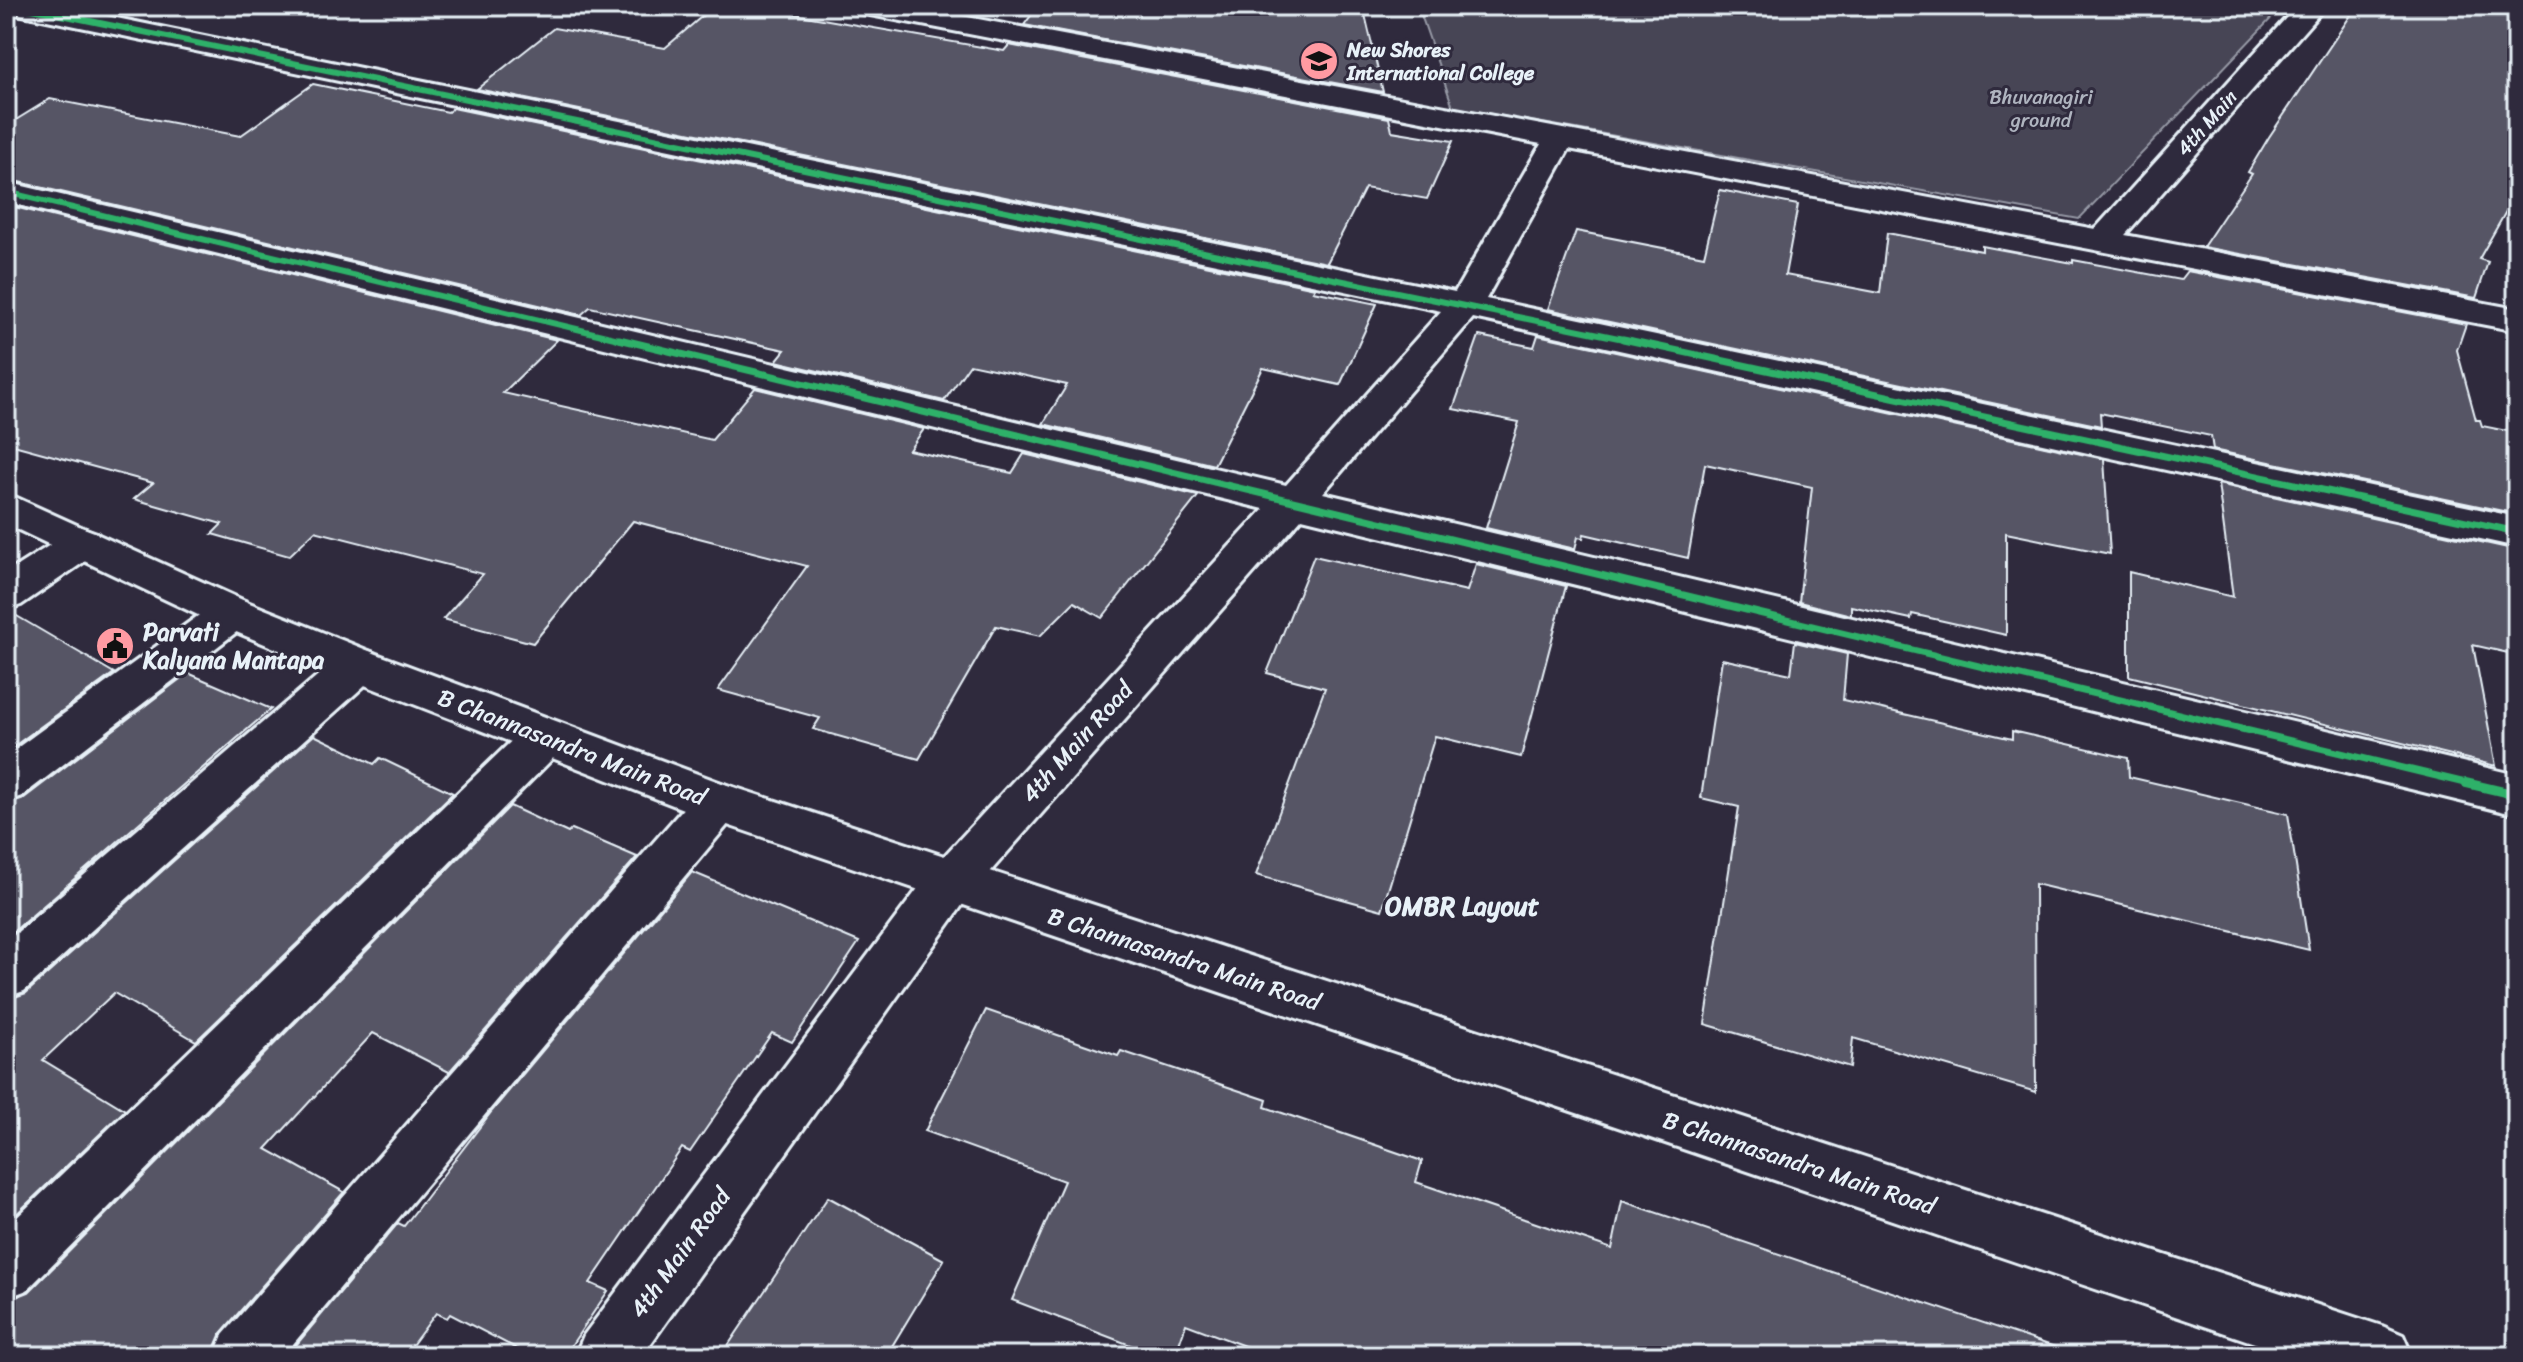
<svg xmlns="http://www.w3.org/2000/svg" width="2523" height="1362" font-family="Sriracha,sans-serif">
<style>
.green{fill:#464455;stroke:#979aa6;stroke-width:2}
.building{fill:#575565;stroke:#e8f1f8;stroke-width:2}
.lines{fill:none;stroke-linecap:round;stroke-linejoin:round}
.minor-casing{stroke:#e8f1f8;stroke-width:6}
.tertiary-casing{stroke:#e8f1f8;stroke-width:6}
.minor{fill:#2f2a3d;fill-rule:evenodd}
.tertiary{fill:#2f2a3d;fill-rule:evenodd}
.cycleway-far2-casing{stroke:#2f2a3d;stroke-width:10}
.cycleway-far1-casing{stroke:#2f2a3d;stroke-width:12}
.cycleway-casing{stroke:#2f2a3d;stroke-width:15}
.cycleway-far2{stroke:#2db169;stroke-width:6}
.cycleway-far1{stroke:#2db169;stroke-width:7}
.cycleway{stroke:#2db169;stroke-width:10}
.labels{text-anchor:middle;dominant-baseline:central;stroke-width:6;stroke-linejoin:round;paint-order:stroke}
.far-poi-label{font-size:20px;font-weight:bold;fill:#e8f1f8;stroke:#2f2a3d;text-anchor:start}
.far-park-label{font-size:20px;fill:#afb4bf;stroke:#2f2a3d}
.far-street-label{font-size:20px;fill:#e8f1f8;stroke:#2f2a3d}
.poi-label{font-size:24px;font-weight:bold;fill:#e8f1f8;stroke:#2f2a3d;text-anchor:start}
.street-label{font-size:24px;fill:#e8f1f8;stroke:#2f2a3d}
.neighbourhood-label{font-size:26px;font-weight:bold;fill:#e8f1f8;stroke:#2f2a3d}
</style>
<rect width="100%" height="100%" fill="#2f2a3d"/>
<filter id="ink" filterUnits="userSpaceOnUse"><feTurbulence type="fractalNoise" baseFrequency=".0125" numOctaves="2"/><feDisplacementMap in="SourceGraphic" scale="16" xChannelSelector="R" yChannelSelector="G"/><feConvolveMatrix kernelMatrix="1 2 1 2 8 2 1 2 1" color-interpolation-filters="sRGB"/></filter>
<g filter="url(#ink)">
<!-- green -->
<polygon class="green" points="1418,6 2283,6 2079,219 1453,107"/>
<!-- building -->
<g class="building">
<polygon points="714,6 749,6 1004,51 1009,45 1389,118 1392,131 1453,141 1427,199 1365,188 1327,263 477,89 554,28 665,48"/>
<polygon points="1038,6 1088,10 1167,6 1170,13 1231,6 1363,6 1383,92 1024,25"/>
<polygon points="2357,6 2517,6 2517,192 2479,259 2488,262 2476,298 2203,247 2252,174 2248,172 2269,137"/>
<polygon points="313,84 448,112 453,108 1315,288 1313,291 1377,304 1340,385 1263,368 1214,465 1043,424 1067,385 970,364 944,401 776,361 785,350 590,307 581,315 6,179 6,126 50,99 240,136"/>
<polygon points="1720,190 1798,205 1785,275 1880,293 1887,233 1982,251 1982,246 2073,263 2073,260 2180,280 2187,271 2466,324 2457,350 2476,420 2480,420 2482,426 2517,433 2517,514 2213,450 2211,436 2100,413 2101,426 1548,309 1576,231 1704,256"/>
<polygon points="6,205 557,340 503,393 712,440 755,388 924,429 909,450 1012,473 1024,454 1198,496 1102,618 1074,602 1040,636 996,626 919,759 813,729 820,718 718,690 807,566 633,521 533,643 443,619 483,574 315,531 289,556 212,534 222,524 134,499 153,483 6,443"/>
<polygon points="1538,335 2104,459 2110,554 2006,533 2006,635 1912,614 1911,619 1851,606 1851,615 1799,602 1812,487 1705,464 1688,558 1584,534 1583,538 1578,537 1575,549 1486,528 1519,422 1453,409 1479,336 1534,347"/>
<polygon points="2218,484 2517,550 2517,655 2473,645 2496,766 2129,676 2129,572 2233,597"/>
<polygon points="1314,556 1467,591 1476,564 1566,586 1521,757 1435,736 1382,910 1256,875 1325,688 1267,673"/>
<polygon points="10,612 114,673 6,752 6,613"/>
<polygon points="1795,642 1847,654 1843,700 2012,739 2012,731 2128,758 2129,777 2288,814 2309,950 2035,884 2036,1092 1853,1038 1850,1067 1705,1024 1739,807 1701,798 1722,659 1791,674"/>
<polygon points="188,673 271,709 6,938 6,804 24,798"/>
<polygon points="314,735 374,764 380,758 453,793 196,1041 114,993 43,1060 125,1110 6,1224 6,1000 26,993"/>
<polygon points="510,806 568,833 572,829 637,857 449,1072 373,1033 266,1149 344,1192 221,1333 211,1356 6,1356 6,1301 29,1292"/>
<polygon points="692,872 859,942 792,1042 772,1033 690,1152 682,1148 590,1283 608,1291 564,1356 531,1356 450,1314 447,1318 436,1313 404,1356 287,1356 398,1223 404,1226 492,1111"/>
<polygon points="986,1010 1118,1056 1121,1051 1267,1100 1265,1107 1422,1161 1416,1182 1612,1249 1622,1201 2058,1348 2057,1356 1271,1356 1186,1324 1175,1356 1159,1356 1012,1300 1064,1181 925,1131"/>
<polygon points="828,1197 944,1260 886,1356 721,1356"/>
</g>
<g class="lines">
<!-- minor casing -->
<g class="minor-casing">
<g id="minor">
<polygon points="6,6 58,6 1455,292 1541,144 865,14 855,12 851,6 909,6 2095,229 2297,6 2326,6 2125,235 2517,309 2517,331 1569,149 1486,299 2517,517 2517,547 1473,318 1323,493 2517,775 2517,815 1302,518 968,897 642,1356 575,1356 584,1335 934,867 1264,509 6,202 6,182 1286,485 1441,311 18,14 8,12"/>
<polygon points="83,528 97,533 103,543 97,553 21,605 6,610 6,573 69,533"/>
<polygon points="232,597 247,602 253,613 247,624 22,796 6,801 6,756 217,602"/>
<polygon points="359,648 374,653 381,665 374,677 24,991 6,997 6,942 344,653"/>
<polygon points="545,719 561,724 568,737 561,750 27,1290 6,1298 6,1228 529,724"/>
<polygon points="718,782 735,788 741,802 735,816 283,1356 214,1356 223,1335 701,788"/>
</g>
</g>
<!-- tertiary casing -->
<g class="tertiary-casing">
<polygon id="tertiary" points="6,493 247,602 374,653 727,785 2382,1326 2403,1335 2412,1356 2293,1356 701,816 344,677 217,624 6,524"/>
</g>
<!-- minor -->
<use href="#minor" class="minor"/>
<!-- tertiary -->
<use href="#tertiary" class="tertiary"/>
<!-- cycleway-far2 casing -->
<g class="cycleway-far2-casing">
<g id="cycleway-far2">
<polyline points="18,6 1633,341"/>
<polyline points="6,192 627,341"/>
</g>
</g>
<!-- cycleway-far1 casing -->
<g class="cycleway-far1-casing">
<g id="cycleway-far1">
<polyline points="619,339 2474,785"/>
<polyline points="1623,339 2517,532"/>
</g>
</g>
<!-- cycleway casing -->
<g class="cycleway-casing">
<polyline id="cycleway" points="2466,783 2517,795"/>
</g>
<!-- cycleway-far2 -->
<use href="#cycleway-far2" class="cycleway-far2"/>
<!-- cycleway-far1 -->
<use href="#cycleway-far1" class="cycleway-far1"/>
<!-- cycleway -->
<use href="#cycleway" class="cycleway"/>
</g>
</g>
<!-- icons -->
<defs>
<g id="university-disc" transform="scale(2)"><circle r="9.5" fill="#ff9aa2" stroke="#2f2a3d"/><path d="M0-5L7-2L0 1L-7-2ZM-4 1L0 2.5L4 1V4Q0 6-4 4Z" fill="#111"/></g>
<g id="civic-disc" transform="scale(2)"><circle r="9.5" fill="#ff9aa2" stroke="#2f2a3d"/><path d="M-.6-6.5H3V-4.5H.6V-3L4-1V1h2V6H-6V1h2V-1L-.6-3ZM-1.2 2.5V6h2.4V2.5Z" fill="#111"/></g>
</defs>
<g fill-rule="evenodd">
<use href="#university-disc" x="1319" y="61"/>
<use href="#civic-disc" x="115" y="646"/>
</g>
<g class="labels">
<!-- far-poi labels -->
<g class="far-poi-label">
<text x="1347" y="50">New Shores<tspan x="1347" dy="23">International College</tspan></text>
</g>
<!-- far-park labels -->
<g class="far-park-label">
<text x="2041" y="97">Bhuvanagiri<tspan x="2041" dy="23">ground</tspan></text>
</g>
<!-- far-street labels -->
<g class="far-street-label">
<text transform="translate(2207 123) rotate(-48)">4th Main</text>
</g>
<!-- poi labels -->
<g class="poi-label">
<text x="143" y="632">Parvati<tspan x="143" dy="28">Kalyana Mantapa</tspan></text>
</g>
<!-- street labels -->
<g class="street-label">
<text transform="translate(1077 742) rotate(-48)">4th Main Road</text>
<text transform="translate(572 747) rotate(21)">B Channasandra Main Road</text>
<text transform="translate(1184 959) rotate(18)">B Channasandra Main Road</text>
<text transform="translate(1799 1163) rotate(18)">B Channasandra Main Road</text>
<text transform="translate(680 1253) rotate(-54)">4th Main Road</text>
</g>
<!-- neighbourhood labels -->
<g class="neighbourhood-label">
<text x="1462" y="906">OMBR Layout</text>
</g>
</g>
<!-- margin -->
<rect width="2523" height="1362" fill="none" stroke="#2f2a3d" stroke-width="32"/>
<rect x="16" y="16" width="2491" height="1330" fill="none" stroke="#e8f1f8" stroke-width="3" filter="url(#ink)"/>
</svg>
